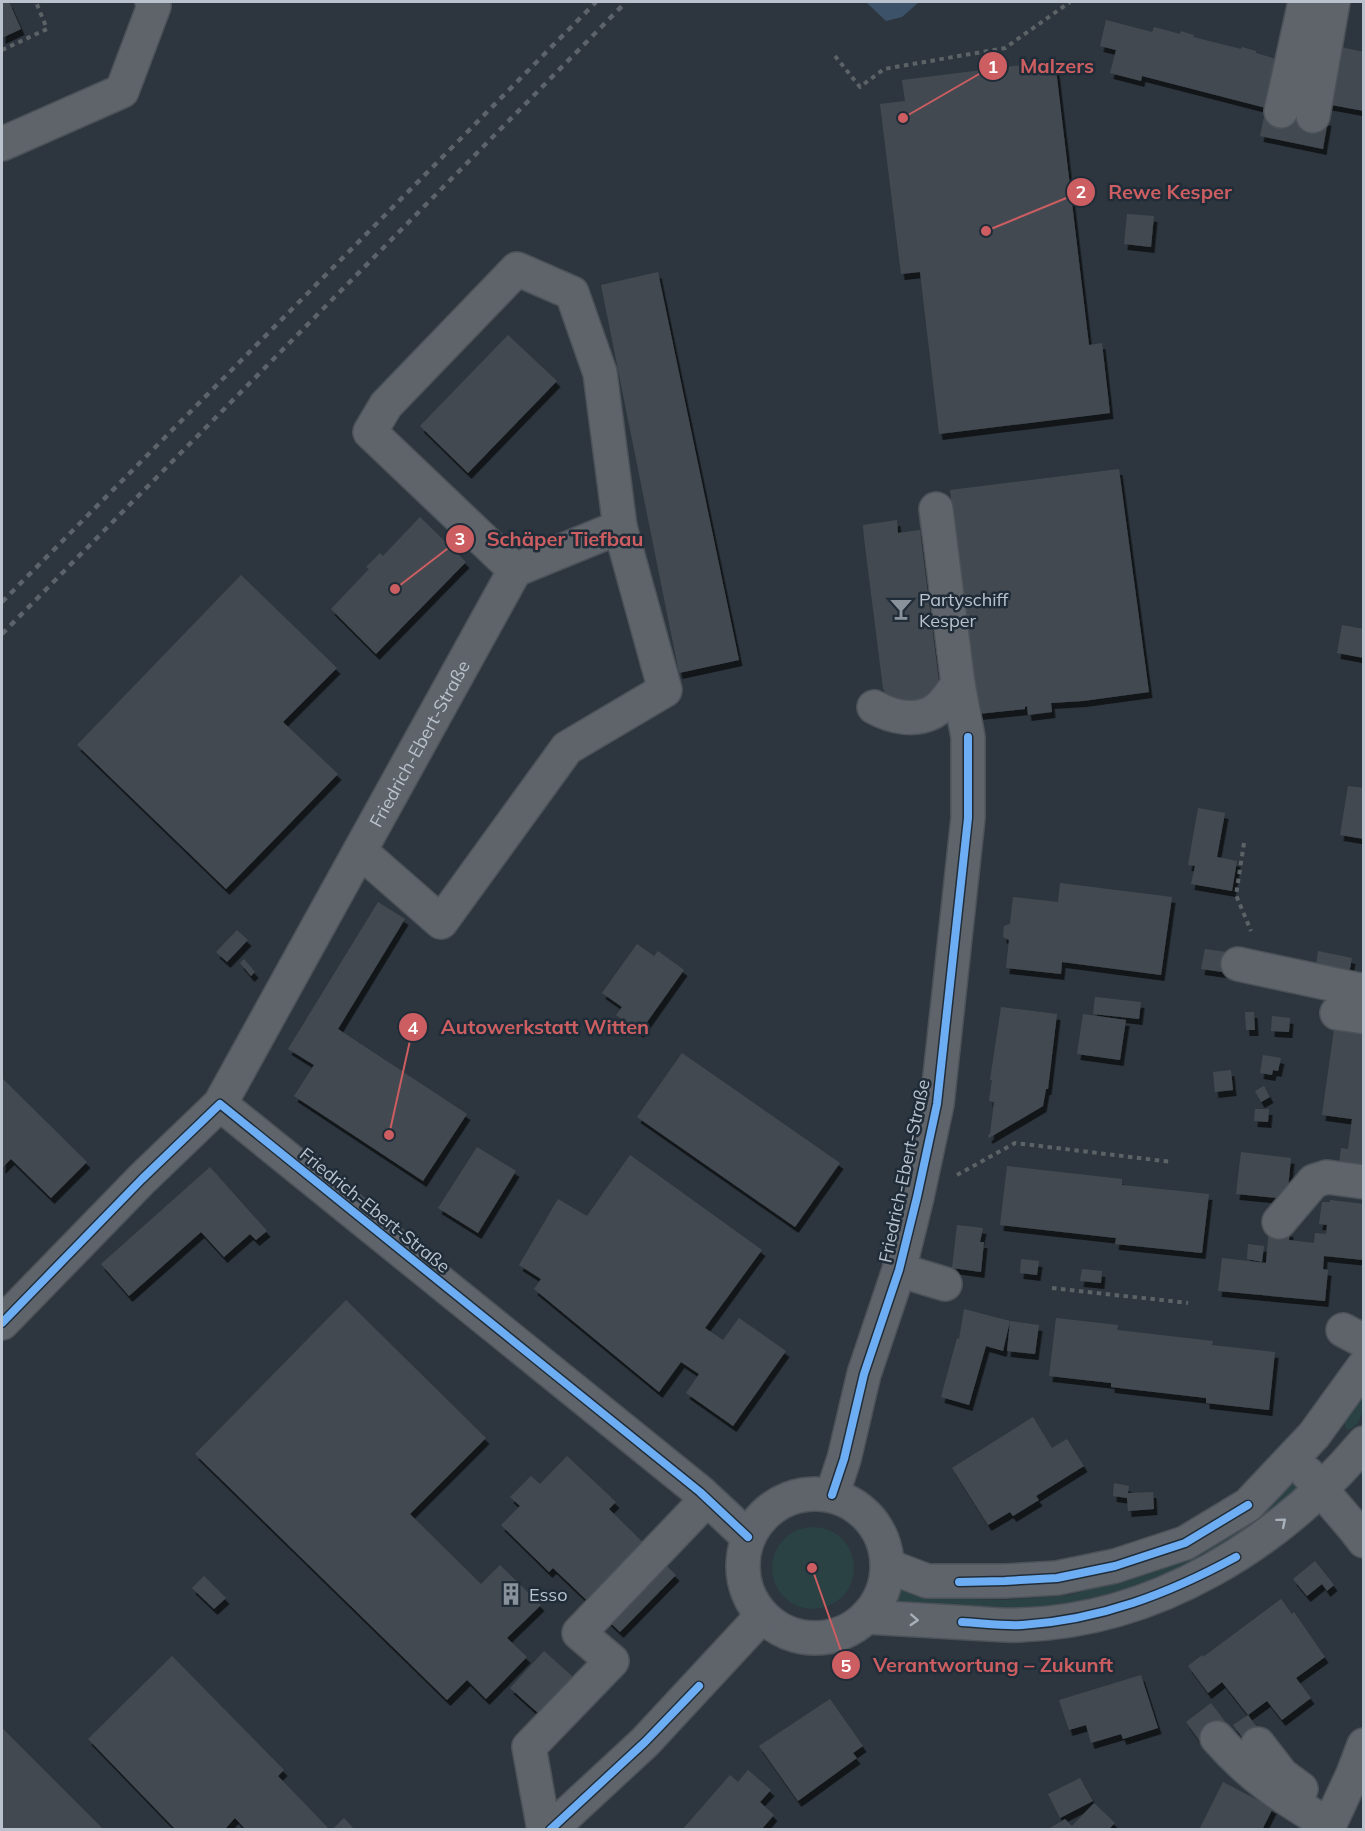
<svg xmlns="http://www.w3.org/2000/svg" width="1365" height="1831" font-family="Mulish,sans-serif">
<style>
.green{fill:#2a4244}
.water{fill:#3c5269}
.building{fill:#434a51;filter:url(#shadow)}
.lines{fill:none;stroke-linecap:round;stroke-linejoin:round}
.minor-casing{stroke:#4c5258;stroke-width:36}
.path{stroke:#5c6367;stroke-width:4;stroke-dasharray:4.5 4.5;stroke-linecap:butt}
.minor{stroke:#5f646b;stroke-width:33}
.rail{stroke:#5c636a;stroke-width:4.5;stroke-dasharray:6 6;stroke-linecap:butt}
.cycleway-casing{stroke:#202d39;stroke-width:11}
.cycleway{stroke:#6dadf4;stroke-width:8}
.oneway{stroke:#a8b0b9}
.labels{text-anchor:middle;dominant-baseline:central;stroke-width:5;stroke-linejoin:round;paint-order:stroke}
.poi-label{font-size:18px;fill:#bac3cd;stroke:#202d39;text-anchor:start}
.street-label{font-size:18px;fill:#bac3cd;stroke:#202d39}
.leader{fill:none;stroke:#cc5e62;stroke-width:2}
.callout-dot{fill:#cc5e62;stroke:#202d39;stroke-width:2}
.mark-label{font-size:18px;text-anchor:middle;font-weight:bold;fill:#fff}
.callout-label{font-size:20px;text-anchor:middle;font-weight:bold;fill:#cc5e62;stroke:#202d39;stroke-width:5;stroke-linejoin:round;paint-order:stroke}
</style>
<defs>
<filter id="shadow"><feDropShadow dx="3.5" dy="6" stdDeviation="0" flood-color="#0009"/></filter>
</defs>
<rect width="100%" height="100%" fill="#2d363e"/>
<!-- green -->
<g class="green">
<path d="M 1363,1390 C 1363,1406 1365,1423 1348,1430 L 1345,1427 L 1344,1418 Z"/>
<polygon points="1297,1481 1301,1487 1267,1519 1187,1566 1136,1587 1069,1603 1004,1611 890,1602 894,1587 945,1598 1005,1600 1070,1595 1134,1576 1264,1508 1289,1486"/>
<circle cx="813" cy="1568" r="41"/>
</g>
<!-- water -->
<polygon class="water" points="866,2 919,2 902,17 886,21"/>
<!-- building -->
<g class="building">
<polygon points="2,2 9,2 21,29 2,38"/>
<polygon points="1106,20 1152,32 1154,27 1180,34 1181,31 1187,33 1194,35 1193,37 1241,49 1242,47 1256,51 1256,53 1279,60 1266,108 1142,76 1141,81 1110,73 1116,50 1100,46"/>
<polygon points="1336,46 1364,52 1364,111 1326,104"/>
<polygon points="1055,61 1089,345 1102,343 1110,413 939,434 920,272 901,274 880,104 905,101 902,80"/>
<polygon points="1266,108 1328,120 1323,149 1260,136"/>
<polygon points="1127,214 1154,216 1151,247 1124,244"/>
<polygon points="658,272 739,660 679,673 601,285"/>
<polygon points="508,335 557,381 468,473 420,426"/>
<polygon points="1119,469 1149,692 1083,701 1051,703 1052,712 1028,715 1027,706 1025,707 1025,709 978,714 950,490"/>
<polygon points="420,517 466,562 376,654 331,609 369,569 366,567 380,553 383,556"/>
<polygon points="897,520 898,533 920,530 939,681 938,681 937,691 915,711 888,698 883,688 864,538 863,525"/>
<polygon points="241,575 337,668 283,722 338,774 226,889 77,745"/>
<polygon points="1342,625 1364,629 1364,658 1337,653"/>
<polygon points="1348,786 1364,788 1364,839 1340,835"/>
<polygon points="1198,808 1225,813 1217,857 1237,861 1232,891 1191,884 1195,866 1188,865"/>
<polygon points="1060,883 1172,897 1161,975 1062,962 1061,974 1006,968 1009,940 1003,937 1004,926 1010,924 1013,897 1058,902"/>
<polygon points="378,902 405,919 338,1029 467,1114 423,1181 294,1096 314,1065 288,1049"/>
<polygon points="237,930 248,940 227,962 216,952"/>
<polygon points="637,944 654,956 658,951 684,970 640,1032 616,1015 622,1007 602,993"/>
<polygon points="1205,949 1240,954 1237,974 1201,969"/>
<polygon points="1318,951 1352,958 1348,979 1315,973"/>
<polygon points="244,959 255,972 251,976 240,963"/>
<polygon points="1095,997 1141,1002 1139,1019 1093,1014"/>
<polygon points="1001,1007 1057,1014 1048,1089 1046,1089 1043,1106 989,1138 988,1135 990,1134 994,1102 989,1101 992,1080 990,1080"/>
<polygon points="1245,1012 1254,1012 1255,1030 1246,1030"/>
<polygon points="1083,1014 1126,1020 1120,1060 1077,1054"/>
<polygon points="1272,1016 1290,1018 1289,1032 1271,1031"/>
<polygon points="1335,1022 1364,1026 1364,1167 1339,1164 1341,1148 1348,1149 1352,1119 1322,1115"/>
<polygon points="682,1053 840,1163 795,1227 637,1117"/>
<polygon points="1263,1055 1281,1058 1278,1071 1273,1070 1272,1075 1260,1073"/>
<polygon points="1231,1070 1233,1090 1215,1092 1213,1072"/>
<polygon points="2,1078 87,1162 51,1198 11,1159 2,1168"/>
<polygon points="1264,1086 1270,1097 1261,1102 1255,1091"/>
<polygon points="1255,1109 1269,1109 1268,1122 1254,1121"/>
<polygon points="477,1147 516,1171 478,1233 438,1208"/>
<polygon points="1241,1152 1291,1158 1287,1199 1236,1194"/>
<polygon points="630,1155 762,1250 705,1328 723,1340 739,1318 786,1351 733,1426 686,1393 699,1374 681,1362 659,1392 534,1289 541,1279 519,1265 558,1199 587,1216"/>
<polygon points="1007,1166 1122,1179 1122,1185 1209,1194 1202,1253 1115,1244 1116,1238 1000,1225"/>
<polygon points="210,1167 267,1231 256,1240 250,1234 224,1257 201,1232 129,1296 101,1264"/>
<polygon points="1330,1200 1364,1204 1364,1260 1324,1256 1323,1269 1328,1270 1325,1301 1218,1291 1222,1258 1266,1263 1269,1229 1290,1231 1289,1240 1314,1243 1315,1233 1326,1234 1327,1225 1319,1224 1322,1202 1330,1202"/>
<polygon points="957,1225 983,1228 980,1242 984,1242 981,1272 952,1268"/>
<polygon points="1248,1244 1264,1246 1262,1262 1247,1259"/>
<polygon points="1021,1259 1039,1261 1037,1275 1020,1273"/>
<polygon points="1082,1269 1102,1271 1101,1283 1080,1281"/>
<polygon points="346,1300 486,1438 410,1514 481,1584 500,1565 541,1605 507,1638 527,1657 486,1699 467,1680 447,1700 195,1454"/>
<polygon points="964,1309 1010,1321 1003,1351 986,1346 969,1405 941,1397 957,1338 959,1339"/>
<polygon points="1056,1318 1118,1325 1117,1330 1213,1341 1212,1345 1275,1352 1269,1410 1206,1403 1206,1398 1111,1387 1111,1383 1049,1376"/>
<polygon points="1010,1321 1039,1325 1035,1354 1007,1351"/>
<polygon points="1033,1417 1052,1448 1067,1439 1084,1466 1036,1496 1039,1500 1013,1516 1010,1512 988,1525 952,1468"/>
<polygon points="567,1456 616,1502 609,1509 676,1575 620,1632 553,1568 549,1572 501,1525 520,1506 510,1497 531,1476 540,1484"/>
<polygon points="1114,1483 1129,1486 1128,1493 1153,1492 1154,1509 1128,1511 1127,1498 1113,1496"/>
<polygon points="1315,1561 1334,1585 1327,1591 1322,1584 1307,1596 1293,1579"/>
<polygon points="204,1576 226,1598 214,1609 192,1588"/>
<polygon points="1281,1599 1292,1614 1294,1612 1325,1657 1296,1678 1311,1698 1282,1720 1267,1701 1248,1715 1222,1682 1208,1693 1188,1666 1202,1655 1203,1657"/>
<polygon points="544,1651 582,1685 548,1722 510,1688"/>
<polygon points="172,1656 284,1770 278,1776 330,1830 246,1830 235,1818 224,1830 176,1830 88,1739"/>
<polygon points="1141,1675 1158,1728 1123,1739 1121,1734 1091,1743 1086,1725 1069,1730 1059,1700"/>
<polygon points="830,1699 863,1746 853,1753 857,1758 798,1801 759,1746"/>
<polygon points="1211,1703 1230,1728 1204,1747 1186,1722"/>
<polygon points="1248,1715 1265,1738 1251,1749 1233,1725"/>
<polygon points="2,1728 104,1830 2,1830"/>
<polygon points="748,1770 771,1790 760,1802 774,1815 761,1830 682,1830 730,1775 738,1782"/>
<polygon points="1080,1778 1093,1801 1060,1818 1048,1794"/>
<polygon points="1223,1782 1273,1808 1262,1830 1199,1830"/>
<polygon points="1094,1803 1115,1823 1108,1830 1047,1830 1065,1819 1072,1826"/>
<polygon points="344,1818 355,1830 332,1830"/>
</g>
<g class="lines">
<!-- minor casing -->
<g class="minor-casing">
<g id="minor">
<polyline points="1281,111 1305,2"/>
<polyline points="1313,116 1333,2"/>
<polyline points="2,144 122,91 154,6 152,2"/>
<polygon points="517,269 572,293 600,373 620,527 515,570 370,432 386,405"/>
<path d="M 874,707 C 892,717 914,722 933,712 C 944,706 951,693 958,684 L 936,509"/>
<polyline points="360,851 441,922 567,748 665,690 620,527"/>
<polyline points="1238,964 1364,991"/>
<polyline points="1337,1013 1364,1017"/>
<path id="s1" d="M 220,1104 L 515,570"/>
<polyline points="1279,1222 1314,1181 1327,1177 1364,1182"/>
<polyline points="899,1270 945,1284"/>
<polyline points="2,1323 142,1179 220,1104 700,1492 748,1537"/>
<polyline points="1343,1330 1364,1341"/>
<polyline points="1307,1473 1354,1528 1364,1541"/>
<circle cx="815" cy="1566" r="72"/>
<polyline points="832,1495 844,1459 864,1374 899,1270 917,1197 937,1104 968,818 968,737 958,684"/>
<polyline points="888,1566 927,1581 1005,1581 1057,1578 1115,1566 1185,1543 1248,1505 1314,1435 1364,1366"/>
<path d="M 866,1617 C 901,1619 935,1621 970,1623 C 987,1624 1004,1626 1020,1625 C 1155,1621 1279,1544 1364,1443"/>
<path d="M 1217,1738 C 1252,1778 1284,1798 1329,1825"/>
<polyline points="1258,1744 1282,1775 1301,1789"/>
<polyline points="544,1830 529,1747 612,1661 579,1633 707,1499"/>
<polyline points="550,1830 645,1742 762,1616"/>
<polyline points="1327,1830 1353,1774 1364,1745"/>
</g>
</g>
<!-- path -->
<g class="path">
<polyline points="2,50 47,29 36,2"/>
<polyline points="835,56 860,87 884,69 1005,48 1070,2"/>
<polyline points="1244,843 1236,895 1251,931"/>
<polyline points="957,1175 1015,1143 1172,1162"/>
<polyline points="1052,1288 1188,1303"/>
</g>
<!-- minor -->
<use href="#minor" class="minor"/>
<!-- rail -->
<g class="rail">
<polyline points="2,602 596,2"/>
<polyline points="2,634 626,2"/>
</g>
<!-- cycleway casing -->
<g class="cycleway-casing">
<g id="cycleway">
<polyline points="2,1323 142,1179 220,1104 700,1492 748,1537"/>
<polyline points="832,1495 844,1459 864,1374 899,1270 917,1197 937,1104 968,818 968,737"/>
<polyline points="959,1582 1005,1581 1057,1578 1115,1566 1185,1543 1248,1505"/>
<path d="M 962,1622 C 982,1623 1002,1626 1022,1625 C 1100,1620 1168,1594 1236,1557"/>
<polyline points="550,1830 645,1742 699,1686"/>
</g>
</g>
<!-- cycleway -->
<use href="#cycleway" class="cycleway"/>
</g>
<!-- one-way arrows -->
<defs><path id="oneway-chevron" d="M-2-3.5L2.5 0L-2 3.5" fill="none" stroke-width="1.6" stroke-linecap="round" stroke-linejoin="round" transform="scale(1.5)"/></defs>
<g class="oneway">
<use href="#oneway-chevron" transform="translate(1282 1522) rotate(-40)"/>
<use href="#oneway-chevron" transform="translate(914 1620) rotate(3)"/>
</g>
<!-- icons -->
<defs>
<g id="bar-bare" transform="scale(1.8)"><path d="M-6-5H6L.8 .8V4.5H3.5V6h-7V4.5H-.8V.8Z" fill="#89929b" stroke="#202d39" stroke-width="2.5" paint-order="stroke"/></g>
<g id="building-bare" transform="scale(1.8)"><path d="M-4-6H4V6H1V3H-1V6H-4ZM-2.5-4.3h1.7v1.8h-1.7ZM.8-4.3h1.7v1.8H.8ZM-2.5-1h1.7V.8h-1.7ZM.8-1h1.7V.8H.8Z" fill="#89929b" stroke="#202d39" stroke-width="2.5" paint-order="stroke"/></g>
</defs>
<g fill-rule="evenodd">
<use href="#bar-bare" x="901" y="609"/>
<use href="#building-bare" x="511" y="1594"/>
</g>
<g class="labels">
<!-- poi labels -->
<g class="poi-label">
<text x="919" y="599">Partyschiff<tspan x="919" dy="21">Kesper</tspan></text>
<text x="529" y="1594">Esso</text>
</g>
<!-- street labels -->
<g class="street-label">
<text stroke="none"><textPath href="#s1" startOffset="412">Friedrich-Ebert-Straße</textPath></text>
<text transform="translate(904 1171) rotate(-78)">Friedrich-Ebert-Straße</text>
<text transform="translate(375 1210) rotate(39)">Friedrich-Ebert-Straße</text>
</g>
</g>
<!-- callouts -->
<path class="leader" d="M903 118L993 66M986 231L1081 192M395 589L460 539M389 1135L413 1027M812 1568L846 1665"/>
<g class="callout-dot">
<circle cx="903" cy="118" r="6"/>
<circle cx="986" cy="231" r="6"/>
<circle cx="395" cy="589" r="6"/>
<circle cx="389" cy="1135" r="6"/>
<circle cx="812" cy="1568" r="6"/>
<circle cx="993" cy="66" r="15"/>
<circle cx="1081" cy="192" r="15"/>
<circle cx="460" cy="539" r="15"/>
<circle cx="413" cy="1027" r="15"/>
<circle cx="846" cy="1665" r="15"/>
</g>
<g class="mark-label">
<text x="993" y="73">1</text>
<text x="1081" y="198">2</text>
<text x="460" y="545">3</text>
<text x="413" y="1034">4</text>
<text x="846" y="1672">5</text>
</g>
<g class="callout-label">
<text x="1057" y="73">Malzers</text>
<text x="1170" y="199">Rewe Kesper</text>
<text x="565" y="546">Schäper Tiefbau</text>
<text x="545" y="1034">Autowerkstatt Witten</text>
<text x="993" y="1672">Verantwortung – Zukunft</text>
</g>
<!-- border -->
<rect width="1365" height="1831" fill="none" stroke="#bac3cd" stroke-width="6"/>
</svg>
